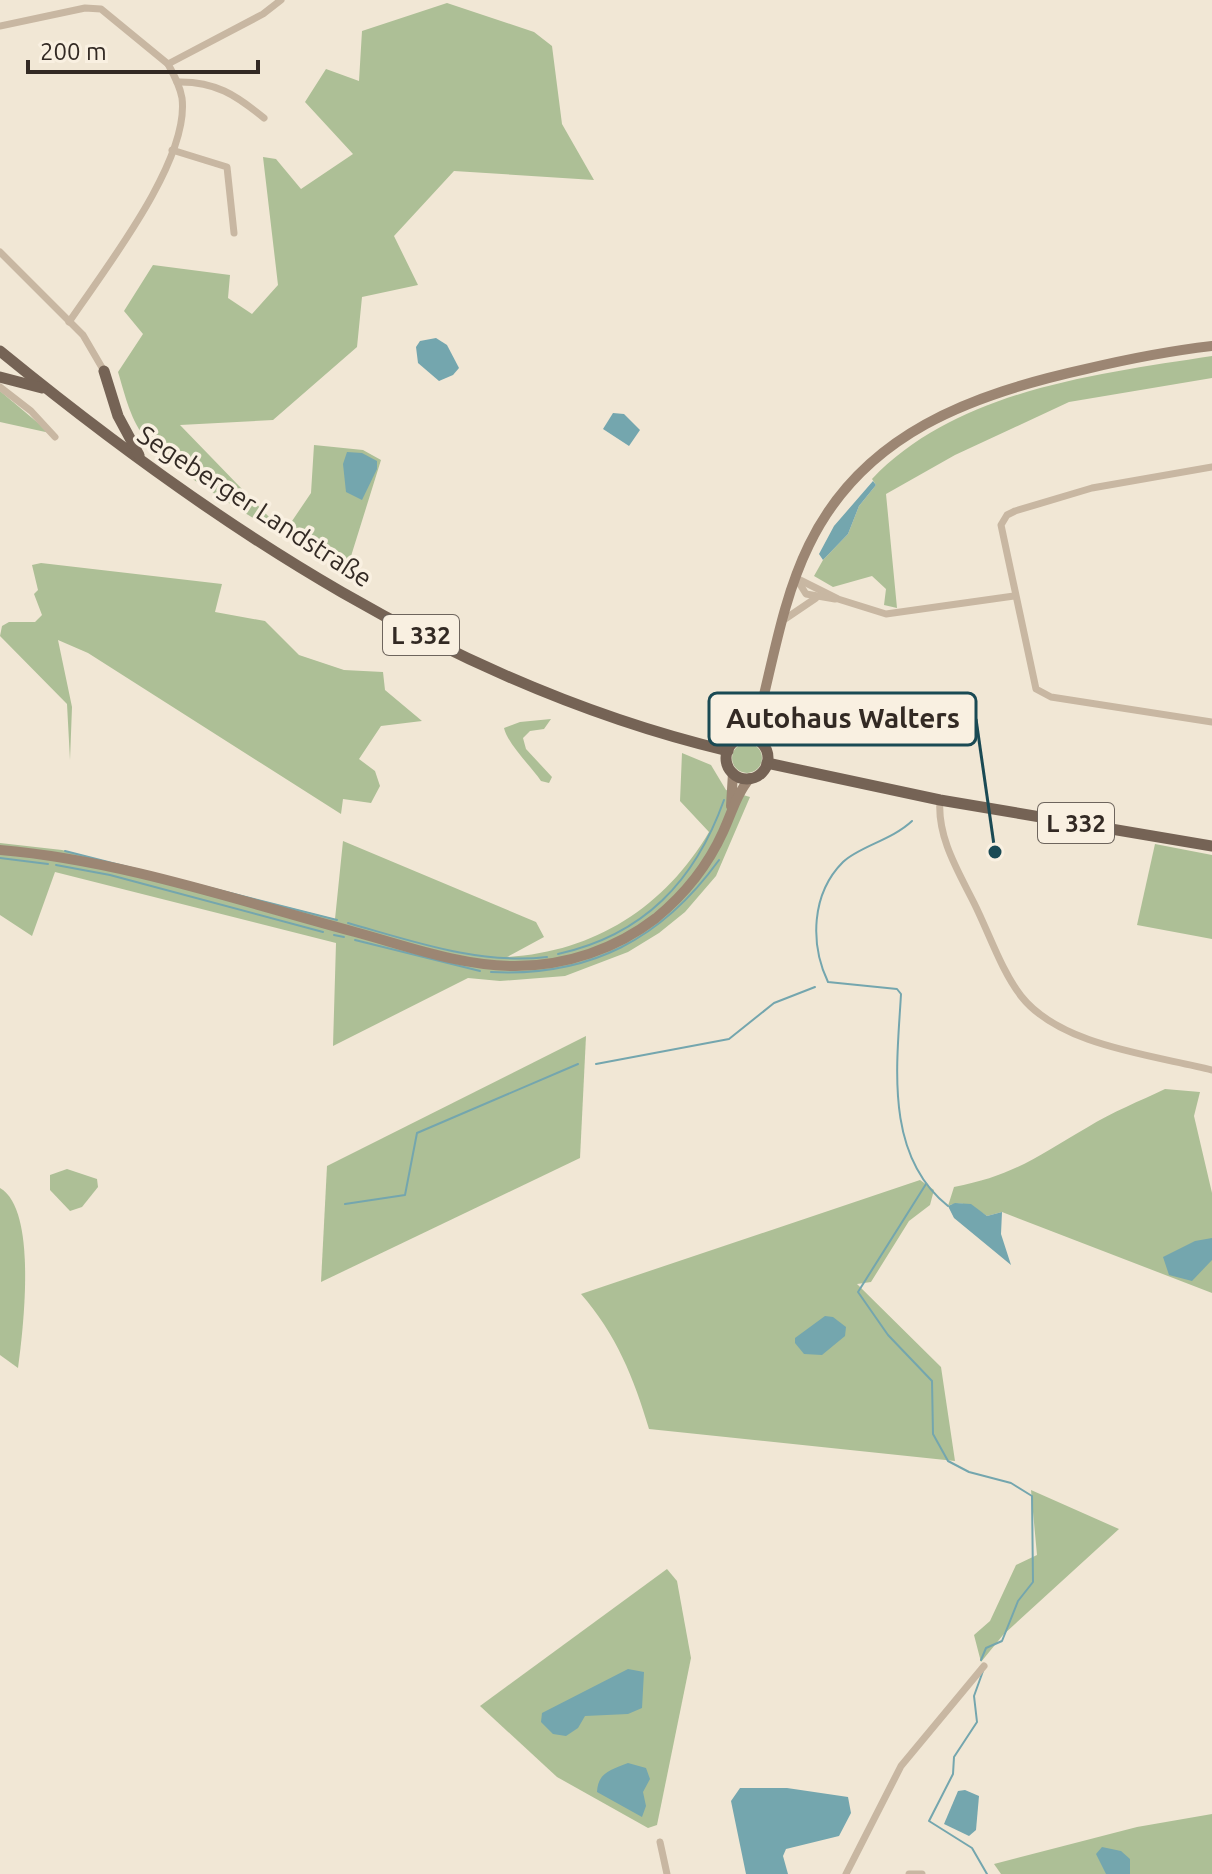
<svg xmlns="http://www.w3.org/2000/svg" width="1212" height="1874" font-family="Ubuntu,sans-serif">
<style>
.green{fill:#adbf96}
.water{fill:#74a6ae}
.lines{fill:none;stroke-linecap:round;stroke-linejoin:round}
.stream{stroke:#74a6ae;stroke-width:2}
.minor{stroke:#c8b7a2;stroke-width:7}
.secondary{stroke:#9c8673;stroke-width:10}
.primary{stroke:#756355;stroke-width:11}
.labels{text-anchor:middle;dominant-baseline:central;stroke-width:7;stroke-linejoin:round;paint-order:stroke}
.shield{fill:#f9f0e1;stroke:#6e655d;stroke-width:2}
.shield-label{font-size:24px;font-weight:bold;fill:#332a24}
.street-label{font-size:26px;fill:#332a24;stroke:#f9f0e1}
.leader{fill:none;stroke:#1a4a54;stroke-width:3}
.callout-dot{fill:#1a4a54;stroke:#f9f0e1;stroke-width:3}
.callout{fill:#f9f0e1;stroke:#1a4a54;stroke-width:3}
.callout-label{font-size:28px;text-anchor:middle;font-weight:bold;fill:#332a24}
</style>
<rect width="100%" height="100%" fill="#f1e7d5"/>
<!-- green -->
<g class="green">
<path d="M 447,3 L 534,32 L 552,46 L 562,124 L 594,180 L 454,171 L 394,236 L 418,285 L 362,297 L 357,347 L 273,420 L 180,425 L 270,518 L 283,537 C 242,510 178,475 147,440 C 131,422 125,395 118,372 L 143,334 L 124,311 L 153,265 L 230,275 L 228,298 L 252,314 L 278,285 L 263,157 L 276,159 L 301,189 L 353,154 L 305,102 L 326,69 L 359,81 L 362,31 Z"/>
<path d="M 1212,356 L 1212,378 L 1069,402 L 955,455 L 886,494 L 897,608 L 884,605 L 886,589 L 872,576 L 833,587 L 814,576 L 823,560 L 848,534 L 859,506 L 876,485 L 872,479 C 957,390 1096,374 1212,356 Z"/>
<polygon points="0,391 50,433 0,422"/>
<polygon points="314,445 363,450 381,460 347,569 290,524 311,493"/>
<polygon points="41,563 222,584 215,612 265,621 299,655 344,670 383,672 385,690 422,721 381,726 359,759 375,771 380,786 371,803 343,799 341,814 88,653 58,640 72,707 70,760 67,704 0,636 2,626 9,622 35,622 42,615 34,594 38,590 32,565"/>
<path d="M 551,719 L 544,729 L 530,731 L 523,738 L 526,749 L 552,777 L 549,783 L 541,781 C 531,766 508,745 504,728 L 520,722 Z"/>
<circle cx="747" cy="758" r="15"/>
<path d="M 682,753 L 711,765 L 726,790 L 750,797 L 716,876 L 685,912 L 659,933 L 628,952 L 565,976 L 500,981 L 468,978 L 333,1046 L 336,943 L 55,872 L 32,936 L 0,915 L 0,843 L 62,850 L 335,919 L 343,841 L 536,922 L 544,937 L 507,957 C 594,952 665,907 709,832 L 680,801 Z"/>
<polygon points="1155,844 1212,855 1212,939 1137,925"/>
<polygon points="586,1036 580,1158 321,1282 327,1166"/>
<path d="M 1165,1089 L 1200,1092 L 1194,1116 L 1212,1193 L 1212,1293 L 1002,1212 L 987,1216 C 975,1209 964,1199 948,1206 L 954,1187 C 1013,1176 1038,1156 1088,1127 C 1112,1112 1140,1101 1165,1089 Z"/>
<polygon points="67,1169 97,1179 98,1187 82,1207 70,1211 50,1190 50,1175"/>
<path d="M 920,1180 L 934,1190 L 930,1205 L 909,1221 L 871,1282 L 857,1284 L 941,1367 L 955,1461 L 649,1429 C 634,1378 616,1334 581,1294 Z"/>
<path d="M 0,1188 C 38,1210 23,1330 18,1368 L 0,1355 Z"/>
<polygon points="1031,1490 1119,1529 1003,1635 981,1662 974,1635 990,1621 1016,1565 1037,1555"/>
<polygon points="667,1569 677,1581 691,1658 657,1825 648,1828 557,1777 480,1706"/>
<polygon points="1212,1814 1212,1874 1001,1874 994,1864 1137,1827"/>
</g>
<!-- water -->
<g class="water">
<polygon points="436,338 447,345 459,368 453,375 439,381 418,363 416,347 420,341"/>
<polygon points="613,413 624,414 640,430 629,446 603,429"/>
<polygon points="347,452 362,453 377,461 377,469 362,500 346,492 343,464"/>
<polygon points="873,481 876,485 859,506 848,534 823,560 819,554 834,526"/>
<polygon points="955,1203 971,1204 987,1216 1002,1212 1001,1234 1011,1265 954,1218 948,1206"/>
<polygon points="1212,1238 1212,1260 1192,1281 1169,1275 1163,1257 1195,1241"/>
<polygon points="825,1316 833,1317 846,1327 845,1336 822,1355 804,1354 795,1343 795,1338"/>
<polygon points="628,1669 644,1672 642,1708 628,1714 585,1716 578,1728 566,1736 553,1734 541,1722 542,1713"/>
<path d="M 628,1763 L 646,1768 L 650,1779 L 643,1792 L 646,1806 L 642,1817 L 597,1792 C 598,1772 611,1770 628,1763 Z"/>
<polygon points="740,1788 787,1788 848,1797 851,1813 839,1836 786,1849 783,1856 788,1874 746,1874 731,1801"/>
<polygon points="965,1790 979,1796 976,1830 969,1836 944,1824 958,1791"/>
<polygon points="1102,1847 1121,1851 1130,1859 1130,1874 1106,1874 1096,1854"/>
</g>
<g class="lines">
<!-- stream -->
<g class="stream">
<path d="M 912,821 C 892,840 858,847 843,862 C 811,894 810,944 828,982 L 897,989 L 901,994 C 897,1065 884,1155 948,1206"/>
<polyline points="65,851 337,920"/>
<polyline points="0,858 48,864"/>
<polyline points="56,865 110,875 323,932"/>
<path d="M 348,923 C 412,941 479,965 547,957"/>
<polyline points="334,935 344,937"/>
<polyline points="355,940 480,971"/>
<path d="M 558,954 C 644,935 695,881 724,800"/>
<path d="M 491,972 C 590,977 662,939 719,860"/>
<polyline points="596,1064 729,1039 774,1003 815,987"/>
<polyline points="926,1184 858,1292 888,1335 932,1381 933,1434 948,1461 969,1472 1011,1483 1032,1496 1033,1582 1018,1601 1002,1641 986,1648 981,1660"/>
<polyline points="345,1204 405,1195 417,1133 578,1064"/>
<polyline points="983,1671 974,1696 977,1722 954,1757 953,1774 929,1821 972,1848 987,1874"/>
</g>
<!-- minor -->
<g class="minor">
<polyline points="0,26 85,8 101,9 168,64 263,14 281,0"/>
<path d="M 177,82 C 215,81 236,95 264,118"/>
<polyline points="172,150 227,167 234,233"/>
<polyline points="0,252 83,335 104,371"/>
<path d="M 69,322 C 104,270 190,161 182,98 C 180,86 174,75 168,64"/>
<polyline points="0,387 31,411 55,437"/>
<polyline points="1212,467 1092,488 1015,511 1007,515 1001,525 1036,689 1051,697 1212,722"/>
<polyline points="796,578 838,599 886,614 1014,596"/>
<polyline points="796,578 806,594 835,599"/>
<polyline points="785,619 816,598"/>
<path d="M 940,800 C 937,837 958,871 974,903 C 989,933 1001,970 1021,996 C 1060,1046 1153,1055 1212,1070"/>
<polyline points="660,1842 667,1874"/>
<polyline points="846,1874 901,1766 984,1666"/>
<polyline points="909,1874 922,1874"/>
</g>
<!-- secondary -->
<g class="secondary">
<path d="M 753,738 C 771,675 780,604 809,545 C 863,433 973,394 1086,369 C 1128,359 1169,351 1212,346"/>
<polyline points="731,806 733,773"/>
<path d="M 0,850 C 120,860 239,901 355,932 C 407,946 460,966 515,966 C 566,966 616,949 656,918 C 684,895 708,865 723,832 C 731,815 737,793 750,778"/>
</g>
<!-- primary -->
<g class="primary">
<path d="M 0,351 C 214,526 455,686 728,751"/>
<polyline points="104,371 118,416 139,455"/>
<polyline points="0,377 42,388"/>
<circle cx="747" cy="758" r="21"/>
<polyline points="767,763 940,800 1212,846"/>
</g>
</g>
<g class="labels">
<!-- shield labels -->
<g class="shield">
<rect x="383" y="615" width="76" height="40" rx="6"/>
<rect x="1038" y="803" width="76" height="40" rx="6"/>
</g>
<g class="shield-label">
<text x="421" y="635">L 332</text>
<text x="1076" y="823">L 332</text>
</g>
<!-- street labels -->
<g class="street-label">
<text transform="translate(255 506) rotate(33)">Segeberger Landstraße</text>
</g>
</g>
<!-- callouts -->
<path class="leader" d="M995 852L976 719"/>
<circle class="callout-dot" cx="995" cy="852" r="8"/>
<rect class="callout" x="709" y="693" width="267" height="52" rx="8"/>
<g class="callout-label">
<text x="843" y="728">Autohaus Walters</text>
</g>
<!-- scale -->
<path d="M28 60v12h230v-12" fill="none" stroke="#332a24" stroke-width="4"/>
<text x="40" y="60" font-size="24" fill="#332a24" stroke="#f9f0e1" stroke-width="6" paint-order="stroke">200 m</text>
</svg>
